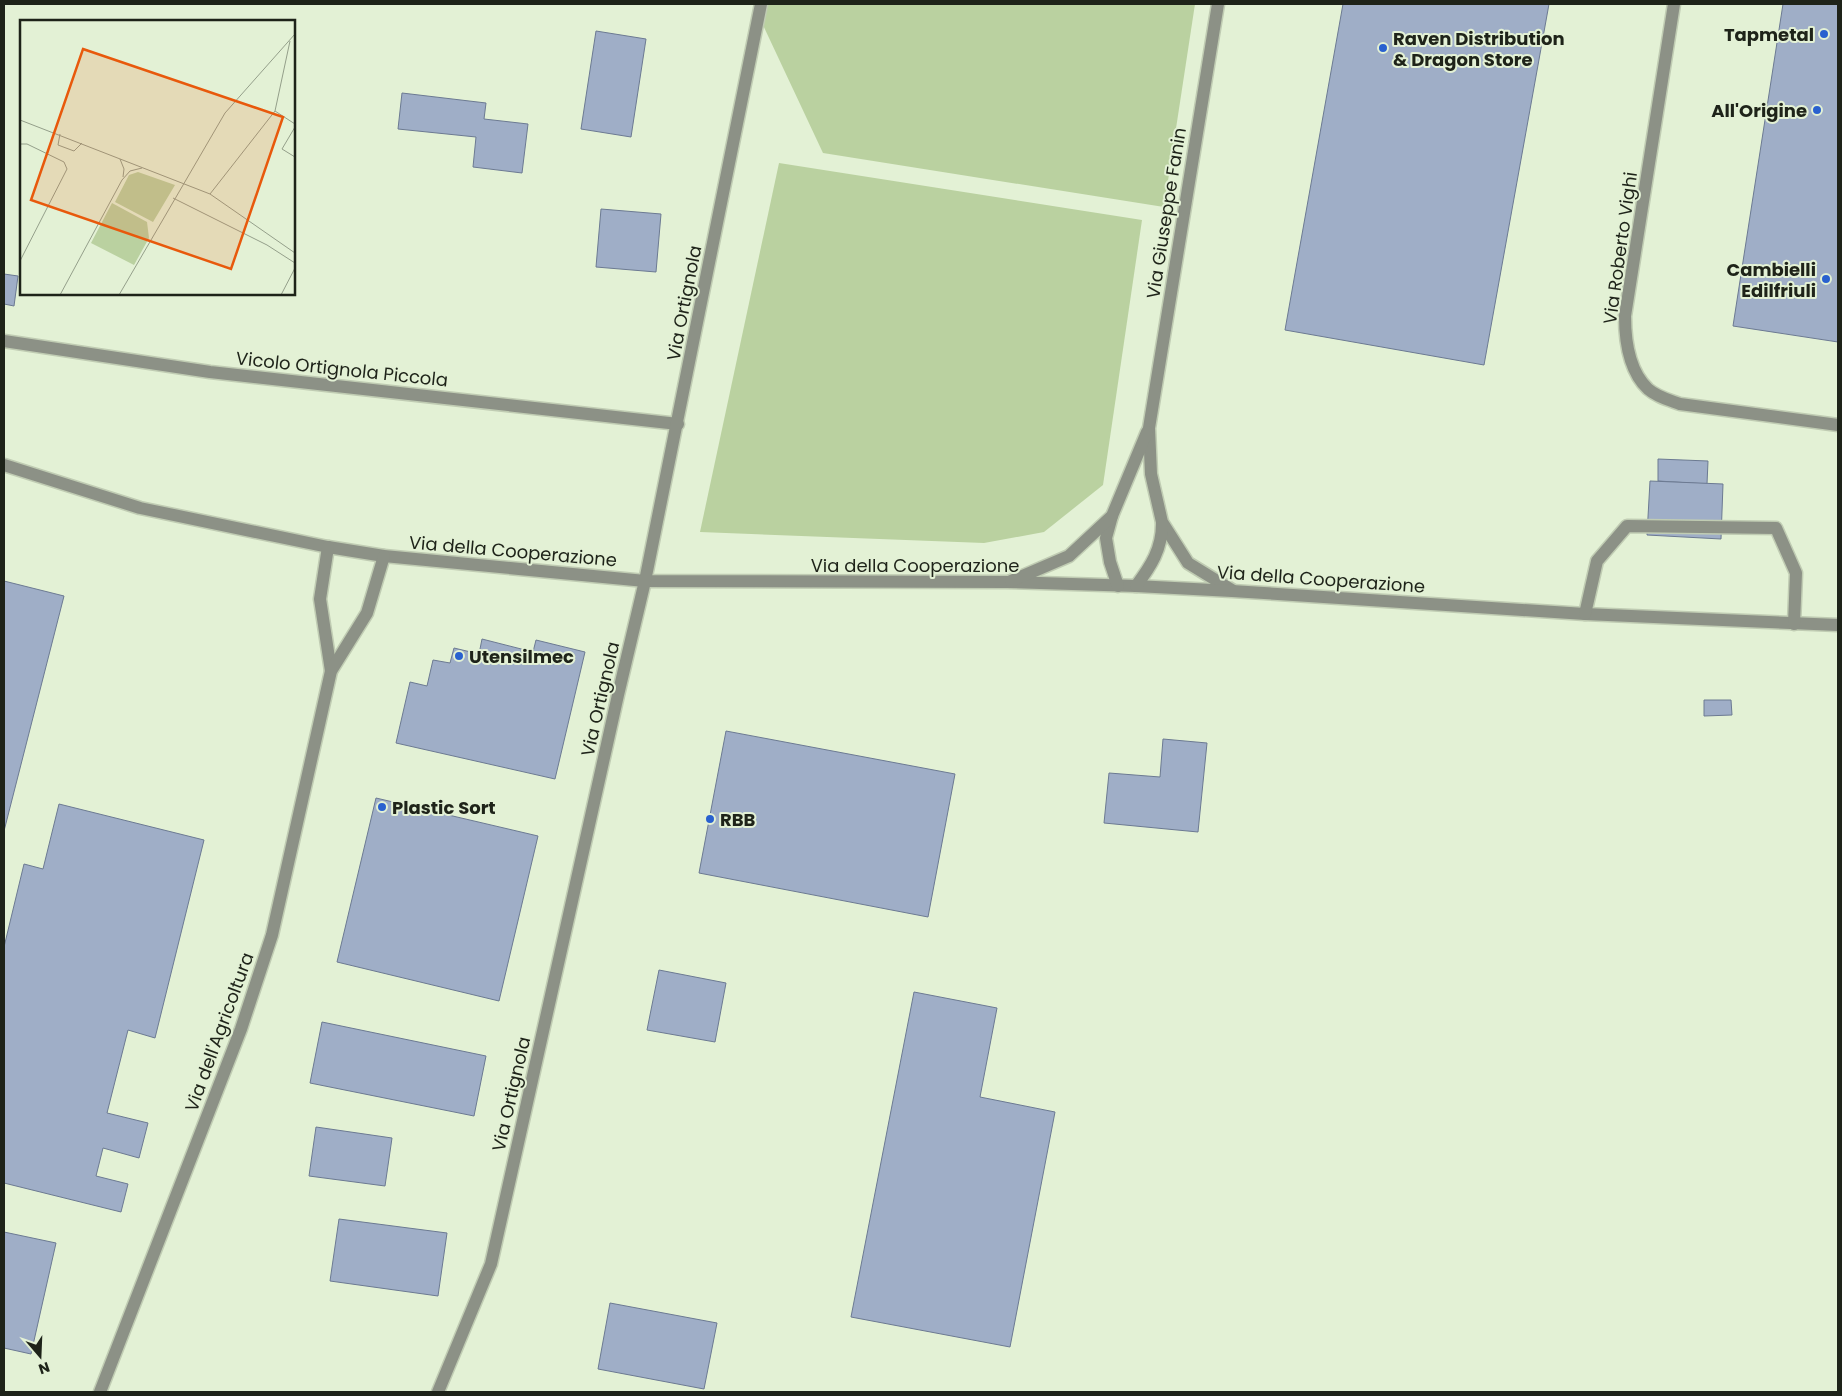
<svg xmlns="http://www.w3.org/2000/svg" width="1842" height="1396" font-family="Poppins,sans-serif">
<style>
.grass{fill:#bad1a0}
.building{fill:#9faec7;stroke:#6c7a92}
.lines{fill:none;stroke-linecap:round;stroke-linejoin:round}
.minor-casing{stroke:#c0ccb3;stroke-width:15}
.minor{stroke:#8c9186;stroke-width:12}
.poi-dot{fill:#2961cf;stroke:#e3f1d5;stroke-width:2}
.labels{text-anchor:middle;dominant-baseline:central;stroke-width:4;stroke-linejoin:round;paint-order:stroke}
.poi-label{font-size:18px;font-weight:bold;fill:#1e2319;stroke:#e3f1d5;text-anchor:start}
.street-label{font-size:18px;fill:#1e2319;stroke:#e3f1d5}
.inset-road{fill:none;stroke:#949f8a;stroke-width:1}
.view{fill:#e8590c;fill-opacity:0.15;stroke:#e8590c;stroke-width:2.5}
.inset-edge{fill:none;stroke:#1e2319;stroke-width:2.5}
</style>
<rect width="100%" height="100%" fill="#e3f1d5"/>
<!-- grass -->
<g class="grass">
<polygon points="766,4 1195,4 1164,207 823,153 762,23"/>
<polygon points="779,163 1142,220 1103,485 1044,532 984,543 700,532"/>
</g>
<!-- building -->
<g class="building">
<polygon points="1343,4 1549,4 1484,365 1285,330"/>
<polygon points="1783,4 1838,4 1838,342 1733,326"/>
<polygon points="596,31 646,39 631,137 581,129"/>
<polygon points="402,93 486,103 484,119 528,124 522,173 473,167 476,137 398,129"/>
<polygon points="601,209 661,214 656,272 596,267"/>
<polygon points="4,274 18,276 14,306 4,304"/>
<polygon points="1658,459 1708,461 1707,484 1658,481"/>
<polygon points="1650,481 1723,484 1721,539 1647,535"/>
<polygon points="4,581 64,596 4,831"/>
<polygon points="482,639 533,652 536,640 585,652 555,779 396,743 410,682 427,686 433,660 450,663 454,648 479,654"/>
<polygon points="1704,700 1731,700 1732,715 1704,716"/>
<polygon points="726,731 955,774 928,917 699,873"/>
<polygon points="1163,739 1207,743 1198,832 1104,823 1109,773 1160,777"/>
<polygon points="376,798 538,836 499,1001 337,962"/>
<polygon points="59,804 204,840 155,1038 128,1030 107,1113 148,1123 139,1158 103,1148 96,1176 128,1184 121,1212 4,1183 4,947 24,864 43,869"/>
<polygon points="659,970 726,983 715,1042 647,1030"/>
<polygon points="914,992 997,1008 980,1097 1055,1112 1010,1347 851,1317"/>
<polygon points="322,1022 486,1056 474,1116 310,1083"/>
<polygon points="316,1127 392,1138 385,1186 309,1176"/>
<polygon points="339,1219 447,1233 438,1296 330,1281"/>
<polygon points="4,1232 56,1243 31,1354 4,1348"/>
<polygon points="610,1303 717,1323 704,1389 598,1369"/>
</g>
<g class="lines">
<!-- minor casing -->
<g class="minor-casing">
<g id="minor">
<polyline points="1218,4 1149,428 1151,474 1162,522 1188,563 1232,590"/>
<path d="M 1674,4 L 1625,316 C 1625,341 1629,371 1648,389 C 1657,397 1669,400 1680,404 L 1838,425"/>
<polyline points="4,341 210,372 678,424"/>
<polyline points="4,465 140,508 328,547 384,556 645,581 1007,582 1136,586 1232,591 1585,614 1838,625"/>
<polyline points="1112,516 1106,538 1110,562 1118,586"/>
<polyline points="328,547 320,599 331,671"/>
<polyline points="1011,581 1069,556 1112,516 1147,432"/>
<path d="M 1136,586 C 1151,566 1162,549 1162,524"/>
<polyline points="1585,614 1597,561 1627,526 1776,528 1796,573 1794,624"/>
<polyline points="100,1392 241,1029 272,935 331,671 367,613 384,556"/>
<polyline points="438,1392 491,1264 618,695 645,581 761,4"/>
</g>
</g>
<!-- minor -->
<use href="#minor" class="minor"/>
</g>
<!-- markers -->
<g class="poi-dot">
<circle cx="1824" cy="34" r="5"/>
<circle cx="1383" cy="48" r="5"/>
<circle cx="1817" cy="110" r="5"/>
<circle cx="1826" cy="279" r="5"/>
<circle cx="459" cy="656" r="5"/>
<circle cx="382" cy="807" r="5"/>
<circle cx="710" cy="819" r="5"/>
</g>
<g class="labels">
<!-- poi labels -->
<g class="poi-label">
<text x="1814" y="34" text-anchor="end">Tapmetal</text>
<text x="1393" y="38">Raven Distribution<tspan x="1393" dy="21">&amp; Dragon Store</tspan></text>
<text x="1807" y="110" text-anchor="end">All'Origine</text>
<text x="1816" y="269" text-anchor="end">Cambielli<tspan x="1816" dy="21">Edilfriuli</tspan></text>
<text x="469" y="656">Utensilmec</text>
<text x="392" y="807">Plastic Sort</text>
<text x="720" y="819">RBB</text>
</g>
<!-- street labels -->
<g class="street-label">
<text transform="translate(1166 213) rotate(-81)">Via Giuseppe Fanin</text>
<text transform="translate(1620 248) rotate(-82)">Via Roberto Vighi</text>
<text transform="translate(684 303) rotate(-79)">Via Ortignola</text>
<text transform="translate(342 369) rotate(6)">Vicolo Ortignola Piccola</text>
<text transform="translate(513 551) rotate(5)">Via della Cooperazione</text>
<text x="915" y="565">Via della Cooperazione</text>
<text transform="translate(1321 579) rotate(4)">Via della Cooperazione</text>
<text transform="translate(600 699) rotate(-77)">Via Ortignola</text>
<text transform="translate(219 1032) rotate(-70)">Via dell'Agricoltura</text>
<text transform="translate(511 1094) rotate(-77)">Via Ortignola</text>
</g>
</g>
<!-- overview -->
<g transform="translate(20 20)">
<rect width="275" height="275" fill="#e3f1d5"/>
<path d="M 118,152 L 155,165 L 133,202 L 95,182 L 109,155 ZM 92,183 L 127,202 L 129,218 L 114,245 L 71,223 Z" fill="#bad1a0"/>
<path class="inset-road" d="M 255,91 L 275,104M 0,100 L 190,174 L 275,233M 275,107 L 262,129 L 275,137M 40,114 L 38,125 L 54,131 L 62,123M 0,124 L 7,124 L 44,142 L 47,149 L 0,241M 100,139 L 104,149 L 103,157M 190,174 L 255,91 L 270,21M 153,178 L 247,225 L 275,243M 40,275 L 102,160 L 110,151 L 122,148M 99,275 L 205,93 L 275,14M 261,275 L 275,248"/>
<path class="view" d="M 63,29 L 263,97 L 211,249 L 11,180 Z"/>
<rect width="275" height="275" class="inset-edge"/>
</g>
<!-- border -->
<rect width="1842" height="1396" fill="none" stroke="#1e2319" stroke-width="10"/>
<!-- north arrow -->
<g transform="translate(40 1356) rotate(161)" stroke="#e3f1d5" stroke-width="4" paint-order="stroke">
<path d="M0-4L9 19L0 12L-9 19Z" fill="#1e2319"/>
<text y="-8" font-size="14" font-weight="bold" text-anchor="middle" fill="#1e2319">N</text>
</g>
</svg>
